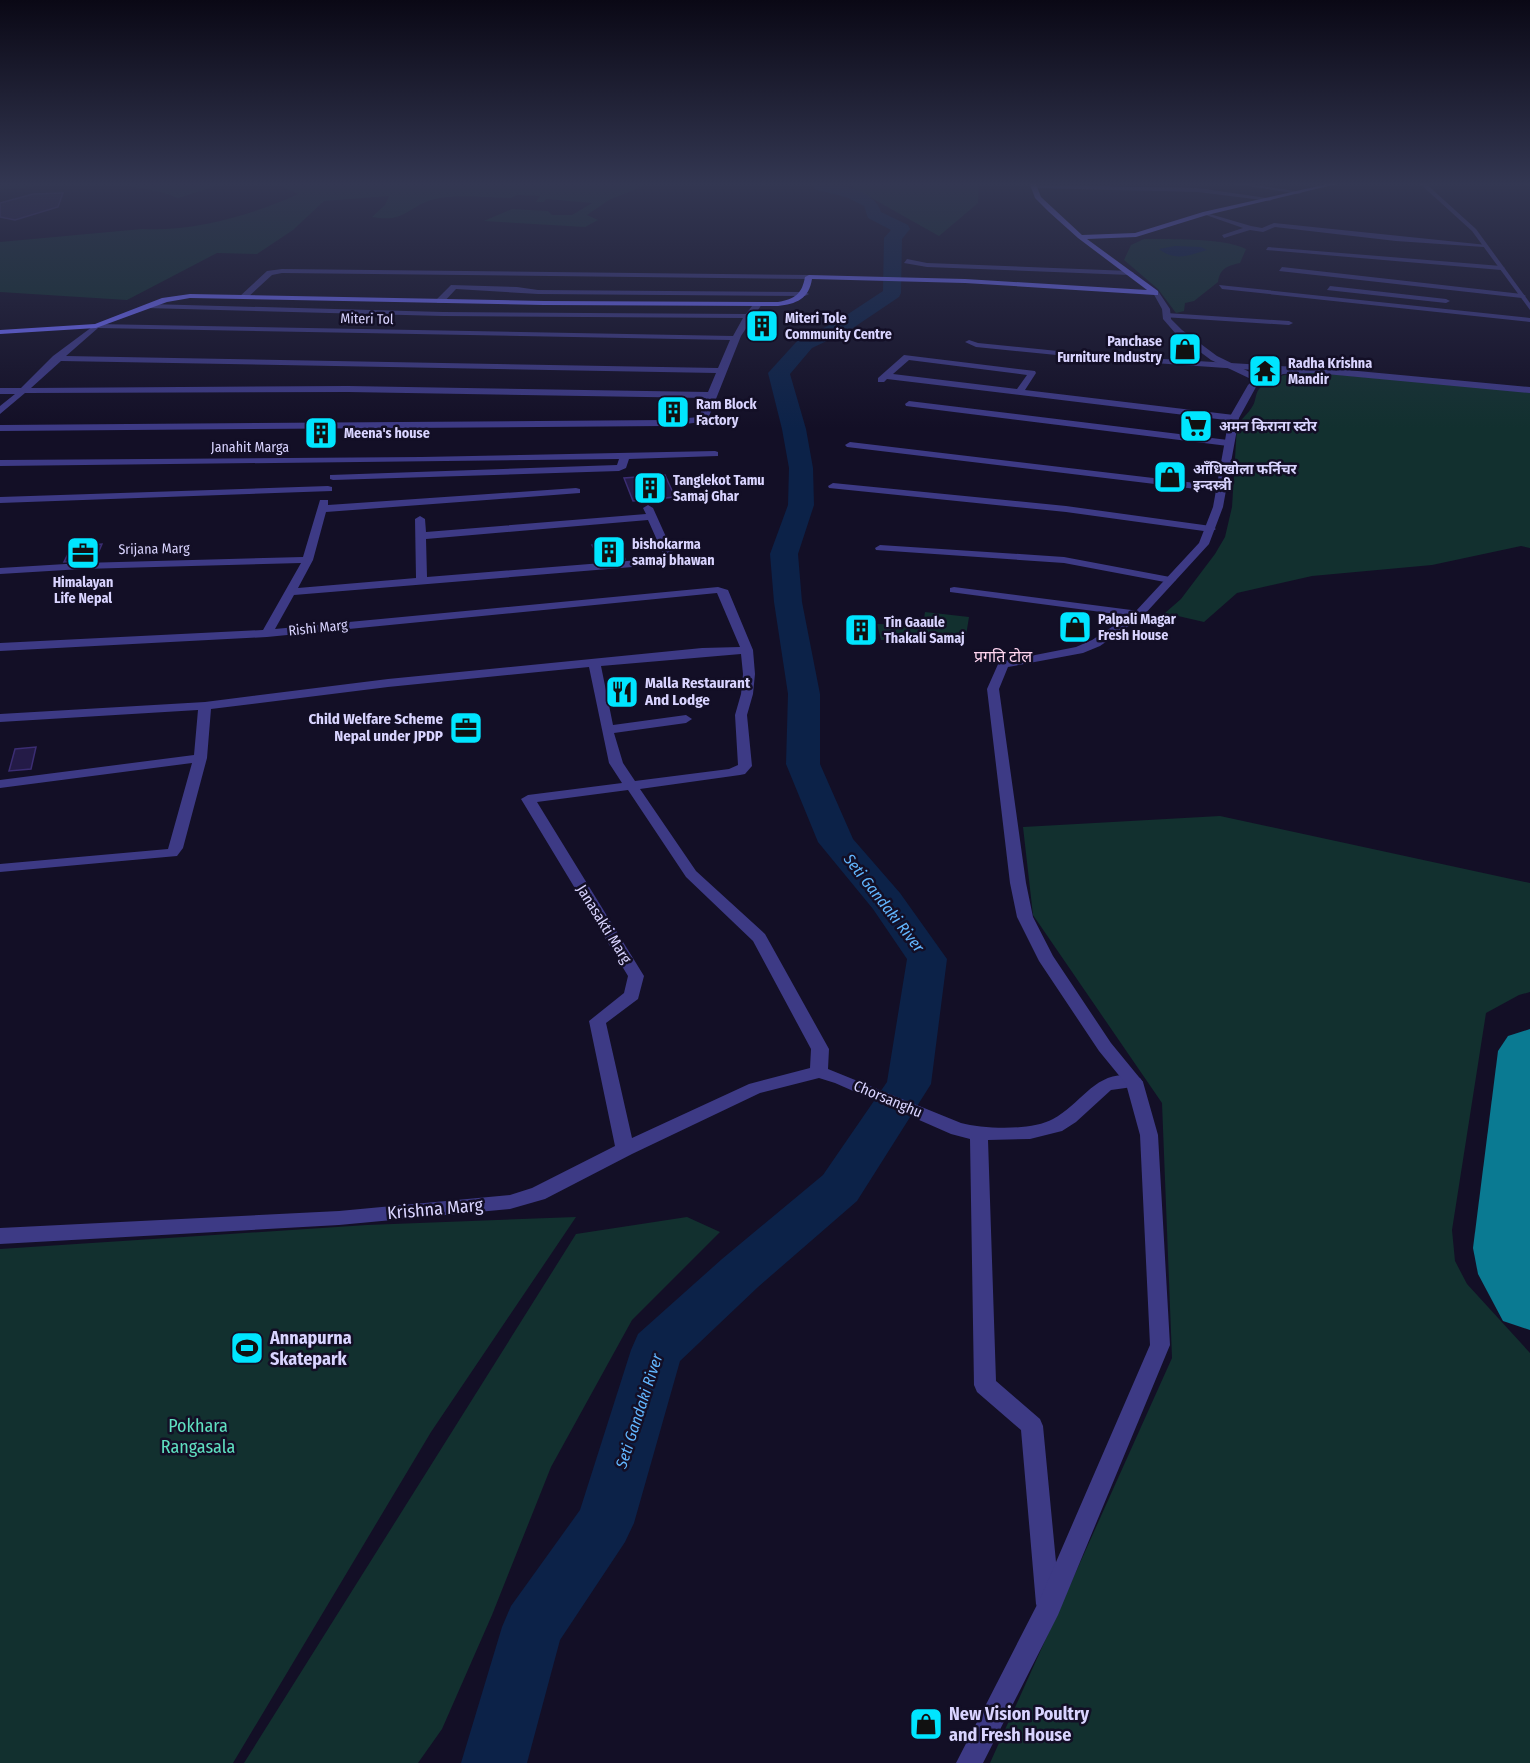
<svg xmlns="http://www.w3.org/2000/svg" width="1530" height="1763" font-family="'Fira Sans Condensed','Noto Sans Devanagari',sans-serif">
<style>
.green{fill:#12302f}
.water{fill:#0c2248}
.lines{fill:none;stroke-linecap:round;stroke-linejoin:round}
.river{fill:#0c2248;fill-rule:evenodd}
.taxiway{fill:#0a7a92;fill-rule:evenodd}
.building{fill:#241b47;stroke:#3b2d73;stroke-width:1.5}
.minor{fill:#3d3a85;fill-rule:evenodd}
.tertiary{fill:#3d3a85;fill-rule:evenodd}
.secondary{fill:#6f6bff;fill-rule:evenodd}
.labels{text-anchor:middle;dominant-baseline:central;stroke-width:5;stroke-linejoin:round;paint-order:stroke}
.far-poi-label{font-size:14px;font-weight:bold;fill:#d9d4ff;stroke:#130f26;text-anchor:start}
.far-street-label{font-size:14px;fill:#d9d4ff;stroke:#130f26}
.poi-label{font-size:15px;font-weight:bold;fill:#d9d4ff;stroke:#130f26;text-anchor:start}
.street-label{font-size:15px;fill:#d9d4ff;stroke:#130f26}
.neighbourhood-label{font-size:16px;fill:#ffd6f0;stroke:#130f26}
.water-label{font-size:16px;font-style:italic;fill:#62b6ff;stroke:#130f26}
.near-street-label{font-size:18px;fill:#d9d4ff;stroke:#130f26}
.near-poi-label{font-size:18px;font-weight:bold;fill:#d9d4ff;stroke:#130f26;text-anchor:start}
.near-park-label{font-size:18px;fill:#5fe0c0;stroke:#130f26}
</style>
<rect width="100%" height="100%" fill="#130f26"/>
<!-- green -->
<g class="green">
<path d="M 0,182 L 229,182 L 178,198 C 129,178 52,185 0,190 Z"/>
<path d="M 251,182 L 645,182 L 643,186 L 609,200 L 587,215 L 598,220 L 585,227 L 484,221 L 512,209 L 548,211 L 552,215 L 572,215 L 592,203 L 546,199 L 544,202 L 536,202 L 540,196 L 517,195 L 511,198 C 489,198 463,194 441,198 C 409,202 409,224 372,217 L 385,205 L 389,196 L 324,201 L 293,230 L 257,254 L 217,253 L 127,300 L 0,292 L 0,242 L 142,229 C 192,232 253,215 298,194 L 281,186 Z"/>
<polygon points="843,182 979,182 978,203 939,236"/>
<path d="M 1144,239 C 1168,239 1226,238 1246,249 L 1240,263 C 1227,266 1220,268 1218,282 L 1194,301 L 1185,303 L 1184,311 L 1176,313 L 1158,289 L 1124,260 L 1131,245 Z"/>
<path d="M 1304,372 L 1530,391 L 1530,548 L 1521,546 L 1432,565 L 1312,576 L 1237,593 L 1204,622 L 1165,613 L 1181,599 L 1215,554 L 1225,537 L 1232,507 L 1237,426 C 1241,419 1248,414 1252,407 C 1256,402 1255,394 1259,389 C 1269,377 1290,373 1304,372 Z"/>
<polygon points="925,612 969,617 965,642 881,640 877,624 923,625"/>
<polygon points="1220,816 1530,883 1530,992 1519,995 1486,1013 1452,1230 1455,1261 1467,1284 1530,1353 1530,1763 990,1763 1172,1358 1162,1103 1033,915 1023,827"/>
<polygon points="576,1217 431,1432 233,1763 0,1763 0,1249 367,1225"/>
<polygon points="687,1217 720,1232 632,1320 551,1467 492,1615 442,1729 418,1763 244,1763 576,1234"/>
</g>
<!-- water -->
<path class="water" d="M 1175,246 L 1201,247 L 1207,250 C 1189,255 1176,262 1159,249 Z"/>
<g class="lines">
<!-- river -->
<path class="river" d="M 809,182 C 831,182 874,187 881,212 L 908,225 L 910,229 L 902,239 L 901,293 L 899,297 L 850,330 L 812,348 L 790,374 L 806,429 L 813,468 L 814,505 L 798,554 L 802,602 L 820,694 L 820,764 L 853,839 L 900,893 L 947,959 L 931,1084 L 857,1201 L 758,1287 L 680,1361 L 634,1523 L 625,1542 L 560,1640 L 527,1763 L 461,1763 L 502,1627 L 511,1606 L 580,1510 L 631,1350 L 638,1334 L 722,1259 L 823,1175 L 887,1082 L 907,959 L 873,909 L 818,842 L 786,764 L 788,694 L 774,602 L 770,554 L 788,505 L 789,468 L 782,429 L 768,373 L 798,340 L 836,322 L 883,291 L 884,238 L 891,230 L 868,218 L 864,206 L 846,197 L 817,190 Z"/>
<!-- taxiway -->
<polygon class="taxiway" points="1530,1029 1530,1330 1503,1321 1478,1274 1473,1248 1498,1051 1508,1036"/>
</g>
<!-- building -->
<g class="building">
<polygon points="63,193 58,207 15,220 0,217 0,203 33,194"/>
<polygon points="665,475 675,497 633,501 624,478"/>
<polygon points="618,542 625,559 601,561 592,545"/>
<polygon points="102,544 95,560 64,562 72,546"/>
<polygon points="851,618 873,619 871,642 848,641"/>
<polygon points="36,747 31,769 9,771 15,749"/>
</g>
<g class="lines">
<!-- minor -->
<g class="minor">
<polygon points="1221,182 1235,182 1302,192 1299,194"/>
<polygon points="1514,182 1530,182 1530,185"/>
<polygon points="1035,185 1198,188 1273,199 1270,201 1198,192 1033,188"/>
<polygon points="1203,212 1251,226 1262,228 1274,223 1487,245 1484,247 1396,241 1275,227 1263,232 1250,230 1224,238 1222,235 1243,228 1203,214"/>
<polygon points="1268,247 1501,266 1505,268 1501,270 1266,250"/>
<polygon points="907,259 927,263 1130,271 1134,273 1130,275 927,267 904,263"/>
<polygon points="1282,267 1522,294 1526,296 1522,298 1279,271"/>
<polygon points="282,269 809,275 813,277 809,279 282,273 272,275 246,299 239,297 267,271"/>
<polygon points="451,285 517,287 538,290 805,292 809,294 805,296 538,294 456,289 443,303 437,303 437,299"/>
<polygon points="1219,285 1530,318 1530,322 1222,289"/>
<polygon points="1330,286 1446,299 1450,301 1446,303 1327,290"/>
<path d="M 755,302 L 762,304 L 741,336 L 708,419 L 703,422 L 665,426 L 0,431 L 0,425 L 665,420 L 699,417 L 706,398 L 348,392 L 25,393 L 0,414 L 0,406 L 15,394 L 0,394 L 0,388 L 21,388 L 53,356 L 96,324 L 733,336 L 743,318 L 443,316 L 146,308 L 146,304 L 149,304 L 443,312 L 746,314 ZM 98,328 L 730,340 L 718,368 L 66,356 ZM 61,361 L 716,373 L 708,392 L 348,386 L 31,388 Z"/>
<polygon points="1166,313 1289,321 1293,323 1289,325 1163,317 1163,313"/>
<polygon points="969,340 978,343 1097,355 1297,367 1301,370 1297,373 1097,359 976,347 965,342"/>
<path d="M 904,355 L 1035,371 L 1036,373 L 1025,390 L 1234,415 L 1239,418 L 1234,421 L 887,379 L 884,382 L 878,382 L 878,378 ZM 909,360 L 1027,375 L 1017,389 L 893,374 Z"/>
<polygon points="909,401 1228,440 1233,443 1228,446 906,406 905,404"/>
<polygon points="850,442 1221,486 1226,489 1221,492 847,447 845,445"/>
<polygon points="715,451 718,452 718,456 629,459 626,468 619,471 333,480 330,479 330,475 617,465 619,459 0,466 0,460 421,457"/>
<polygon points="833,483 1066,506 1211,526 1216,529 1211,532 1066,512 829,488 828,486"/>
<polygon points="328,486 332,487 332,491 0,503 0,497"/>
<path d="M 576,488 L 580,489 L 580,493 L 326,512 L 313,560 L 298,588 L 416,578 L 415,519 L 420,516 L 425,519 L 426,532 L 646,514 L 643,508 L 648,505 L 653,508 L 676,559 L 669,564 L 294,595 L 275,629 L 718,587 L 728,590 L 753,650 L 755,674 L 753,694 L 747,715 L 752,766 L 745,774 L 740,775 L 640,789 L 696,871 L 765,934 L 829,1049 L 828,1069 L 961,1123 C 984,1129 1031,1131 1053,1119 C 1084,1103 1097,1065 1140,1078 L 1143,1082 L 1140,1086 L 1111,1090 L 1076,1122 L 1062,1131 L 1030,1139 L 988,1140 L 996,1381 L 1040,1419 L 1043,1426 L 1060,1604 L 1057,1612 L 1048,1616 L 1039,1612 L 1036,1604 L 1021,1430 L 977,1392 L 974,1385 L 970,1139 L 951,1134 L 835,1083 L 819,1078 L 760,1093 L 632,1154 L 545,1199 L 510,1209 L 339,1225 L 0,1244 L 0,1228 L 339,1211 L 510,1195 L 532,1188 L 615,1146 L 589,1021 L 624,993 L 628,976 L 521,799 L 528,795 L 622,783 L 609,763 L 589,667 L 388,687 L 211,709 L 207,758 L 183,848 L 177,856 L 0,872 L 0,864 L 168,849 L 192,763 L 0,788 L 0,780 L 194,755 L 198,710 L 0,722 L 0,714 L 205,702 L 388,679 L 702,648 L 740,647 L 717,593 L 267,637 L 0,651 L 0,643 L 263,630 L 301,563 L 82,569 L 0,574 L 0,568 L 82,563 L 303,557 L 320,500 L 328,500 L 328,505 ZM 648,520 L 665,558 L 427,577 L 426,539 ZM 741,654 L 743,674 L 741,694 L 735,715 L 738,765 L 729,769 L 635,781 L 623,763 L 614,733 L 686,723 L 692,719 L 686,715 L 613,725 L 601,666 ZM 628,790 L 686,877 L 753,941 L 811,1049 L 810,1068 L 749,1084 L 632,1138 L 606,1023 L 638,999 L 644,976 L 537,802 Z"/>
<polygon points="880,545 1064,557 1170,577 1176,580 1170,583 1064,563 876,550 875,548"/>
<polygon points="954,587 1139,611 1145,614 1139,617 950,592 950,588"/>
</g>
<!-- tertiary -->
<g class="tertiary">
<polygon points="1418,182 1424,182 1476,229 1530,303 1530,310 1472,231"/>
<polygon points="1152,291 1158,291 1170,309 1171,319 1182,330 1217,356 1260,377 1282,369 1315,367 1530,387 1530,393 1315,373 1283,374 1256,387 1239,418 1223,507 1209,544 1143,616 1100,646 1083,653 1008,667 999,689 1026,883 1033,917 1053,956 1111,1043 1143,1082 1158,1135 1170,1345 1058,1615 983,1763 956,1763 1040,1599 1150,1345 1140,1135 1126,1084 1099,1051 1039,961 1017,917 1010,883 987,689 999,662 1076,647 1092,640 1135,612 1199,543 1213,507 1229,418 1248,385 1253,380 1211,360 1176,334 1163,319 1162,309"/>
</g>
<!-- secondary -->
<path class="secondary" d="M 1029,182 L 1035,182 L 1041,197 L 1082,235 L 1135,233 L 1203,212 L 1336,182 L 1345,182 L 1207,215 L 1136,237 L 1087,239 L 1158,291 L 1158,295 L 1155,295 L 965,283 L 812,279 C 809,299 796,304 778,306 L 544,305 L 190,298 L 167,302 L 96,328 L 0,334 L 0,330 L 95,324 L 162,298 L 190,294 L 544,301 L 778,302 C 795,299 802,294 805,277 L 809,275 L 965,279 L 1147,290 L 1078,238 L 1049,212 L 1035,198 Z"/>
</g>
<!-- sky -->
<linearGradient id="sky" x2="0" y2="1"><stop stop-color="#0a0815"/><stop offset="0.43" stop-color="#333752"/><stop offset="1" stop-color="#333752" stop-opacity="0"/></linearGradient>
<rect width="1530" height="428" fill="url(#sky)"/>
<!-- icons -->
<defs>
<g id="building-square" transform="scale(1.725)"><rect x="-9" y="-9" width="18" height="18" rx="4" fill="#00e5ff" stroke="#130f26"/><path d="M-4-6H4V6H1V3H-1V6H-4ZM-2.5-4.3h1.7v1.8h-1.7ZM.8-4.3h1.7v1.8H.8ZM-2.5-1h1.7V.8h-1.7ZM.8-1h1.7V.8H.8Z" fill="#111"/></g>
<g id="shop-square" transform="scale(1.725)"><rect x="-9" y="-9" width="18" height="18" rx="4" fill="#00e5ff" stroke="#130f26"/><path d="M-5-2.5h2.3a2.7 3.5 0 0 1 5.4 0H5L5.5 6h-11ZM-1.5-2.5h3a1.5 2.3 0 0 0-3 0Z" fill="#111"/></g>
<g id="temple-square" transform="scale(1.725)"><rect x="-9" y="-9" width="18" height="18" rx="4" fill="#00e5ff" stroke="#130f26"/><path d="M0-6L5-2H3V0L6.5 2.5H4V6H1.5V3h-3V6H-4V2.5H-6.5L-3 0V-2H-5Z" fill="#111"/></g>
<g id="supermarket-square" transform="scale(1.725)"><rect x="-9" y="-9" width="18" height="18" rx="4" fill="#00e5ff" stroke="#130f26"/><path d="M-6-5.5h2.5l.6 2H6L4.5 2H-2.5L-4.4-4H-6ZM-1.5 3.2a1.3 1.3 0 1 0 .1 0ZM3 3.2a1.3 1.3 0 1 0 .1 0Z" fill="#111"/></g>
<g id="office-square" transform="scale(1.725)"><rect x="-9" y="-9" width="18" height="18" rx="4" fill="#00e5ff" stroke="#130f26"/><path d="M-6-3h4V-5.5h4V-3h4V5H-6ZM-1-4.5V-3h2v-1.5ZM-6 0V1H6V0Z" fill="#111"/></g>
<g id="restaurant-square" transform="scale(1.725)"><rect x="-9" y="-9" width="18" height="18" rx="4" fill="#00e5ff" stroke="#130f26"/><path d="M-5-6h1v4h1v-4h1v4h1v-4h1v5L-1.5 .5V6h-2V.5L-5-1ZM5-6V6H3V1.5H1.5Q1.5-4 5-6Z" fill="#111"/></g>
<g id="stadium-square" transform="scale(1.725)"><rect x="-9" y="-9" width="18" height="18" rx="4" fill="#00e5ff" stroke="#130f26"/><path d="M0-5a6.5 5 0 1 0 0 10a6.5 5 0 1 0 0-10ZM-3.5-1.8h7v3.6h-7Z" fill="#111"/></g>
</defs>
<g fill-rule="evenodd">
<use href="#building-square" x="762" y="326"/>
<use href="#shop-square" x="1185" y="349"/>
<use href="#temple-square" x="1265" y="371"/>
<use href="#building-square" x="673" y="412"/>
<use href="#supermarket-square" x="1196" y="426"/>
<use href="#building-square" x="321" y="433"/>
<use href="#shop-square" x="1170" y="477"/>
<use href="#building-square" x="650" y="488"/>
<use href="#building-square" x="609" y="552"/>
<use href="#office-square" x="83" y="553"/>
<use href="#shop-square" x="1075" y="627"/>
<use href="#building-square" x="861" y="630"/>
<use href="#restaurant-square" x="622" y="692"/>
<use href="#office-square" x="466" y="728"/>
<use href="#stadium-square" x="247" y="1348"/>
<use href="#shop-square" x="926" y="1724"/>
</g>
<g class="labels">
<!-- far-poi labels -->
<g class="far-poi-label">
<text x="785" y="318">Miteri Tole<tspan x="785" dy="16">Community Centre</tspan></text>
<text x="1162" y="341" text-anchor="end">Panchase<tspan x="1162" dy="16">Furniture Industry</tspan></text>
<text x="1288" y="363">Radha Krishna<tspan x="1288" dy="16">Mandir</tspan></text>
<text x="696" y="404">Ram Block<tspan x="696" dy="16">Factory</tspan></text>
<text x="1219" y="426">अमन किराना स्टोर</text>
<text x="344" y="433">Meena's house</text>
<text x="1193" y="469">आँधिखोला फर्निचर<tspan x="1193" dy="16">इन्दस्त्री</tspan></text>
<text x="673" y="480">Tanglekot Tamu<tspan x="673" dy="16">Samaj Ghar</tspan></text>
<text x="632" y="544">bishokarma<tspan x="632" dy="16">samaj bhawan</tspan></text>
<text x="83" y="582" text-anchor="middle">Himalayan<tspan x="83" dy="16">Life Nepal</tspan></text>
<text x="1098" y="619">Palpali Magar<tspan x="1098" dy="16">Fresh House</tspan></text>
<text x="884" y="622">Tin Gaaule<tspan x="884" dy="16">Thakali Samaj</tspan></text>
</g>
<!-- far-street labels -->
<g class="far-street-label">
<text transform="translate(367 319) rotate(1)">Miteri Tol</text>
<text x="250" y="447">Janahit Marga</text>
<text transform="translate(154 549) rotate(-1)">Srijana Marg</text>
<text transform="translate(318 628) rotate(-6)">Rishi Marg</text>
</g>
<!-- poi labels -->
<g class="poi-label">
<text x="645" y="683">Malla Restaurant<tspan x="645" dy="17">And Lodge</tspan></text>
<text x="443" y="719" text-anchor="end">Child Welfare Scheme<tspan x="443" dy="17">Nepal under JPDP</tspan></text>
</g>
<!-- street labels -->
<g class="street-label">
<text transform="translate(604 924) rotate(58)">Janasakti Marg</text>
<text transform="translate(888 1099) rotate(23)">Chorsanghu</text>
</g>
<!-- neighbourhood labels -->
<g class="neighbourhood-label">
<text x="1003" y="656">प्रगति टोल</text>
</g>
<!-- water labels -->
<g class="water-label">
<text transform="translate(884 903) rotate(52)">Seti Gandaki River</text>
<text transform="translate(639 1411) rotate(-72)">Seti Gandaki River</text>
</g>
<!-- near-street labels -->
<g class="near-street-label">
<text transform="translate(435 1209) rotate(-5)">Krishna Marg</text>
</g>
<!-- near-poi labels -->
<g class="near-poi-label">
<text x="270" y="1338">Annapurna<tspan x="270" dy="21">Skatepark</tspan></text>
<text x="949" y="1714">New Vision Poultry<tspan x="949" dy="21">and Fresh House</tspan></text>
</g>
<!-- near-park labels -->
<g class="near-park-label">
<text x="198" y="1426">Pokhara<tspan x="198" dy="21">Rangasala</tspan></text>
</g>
</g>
</svg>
